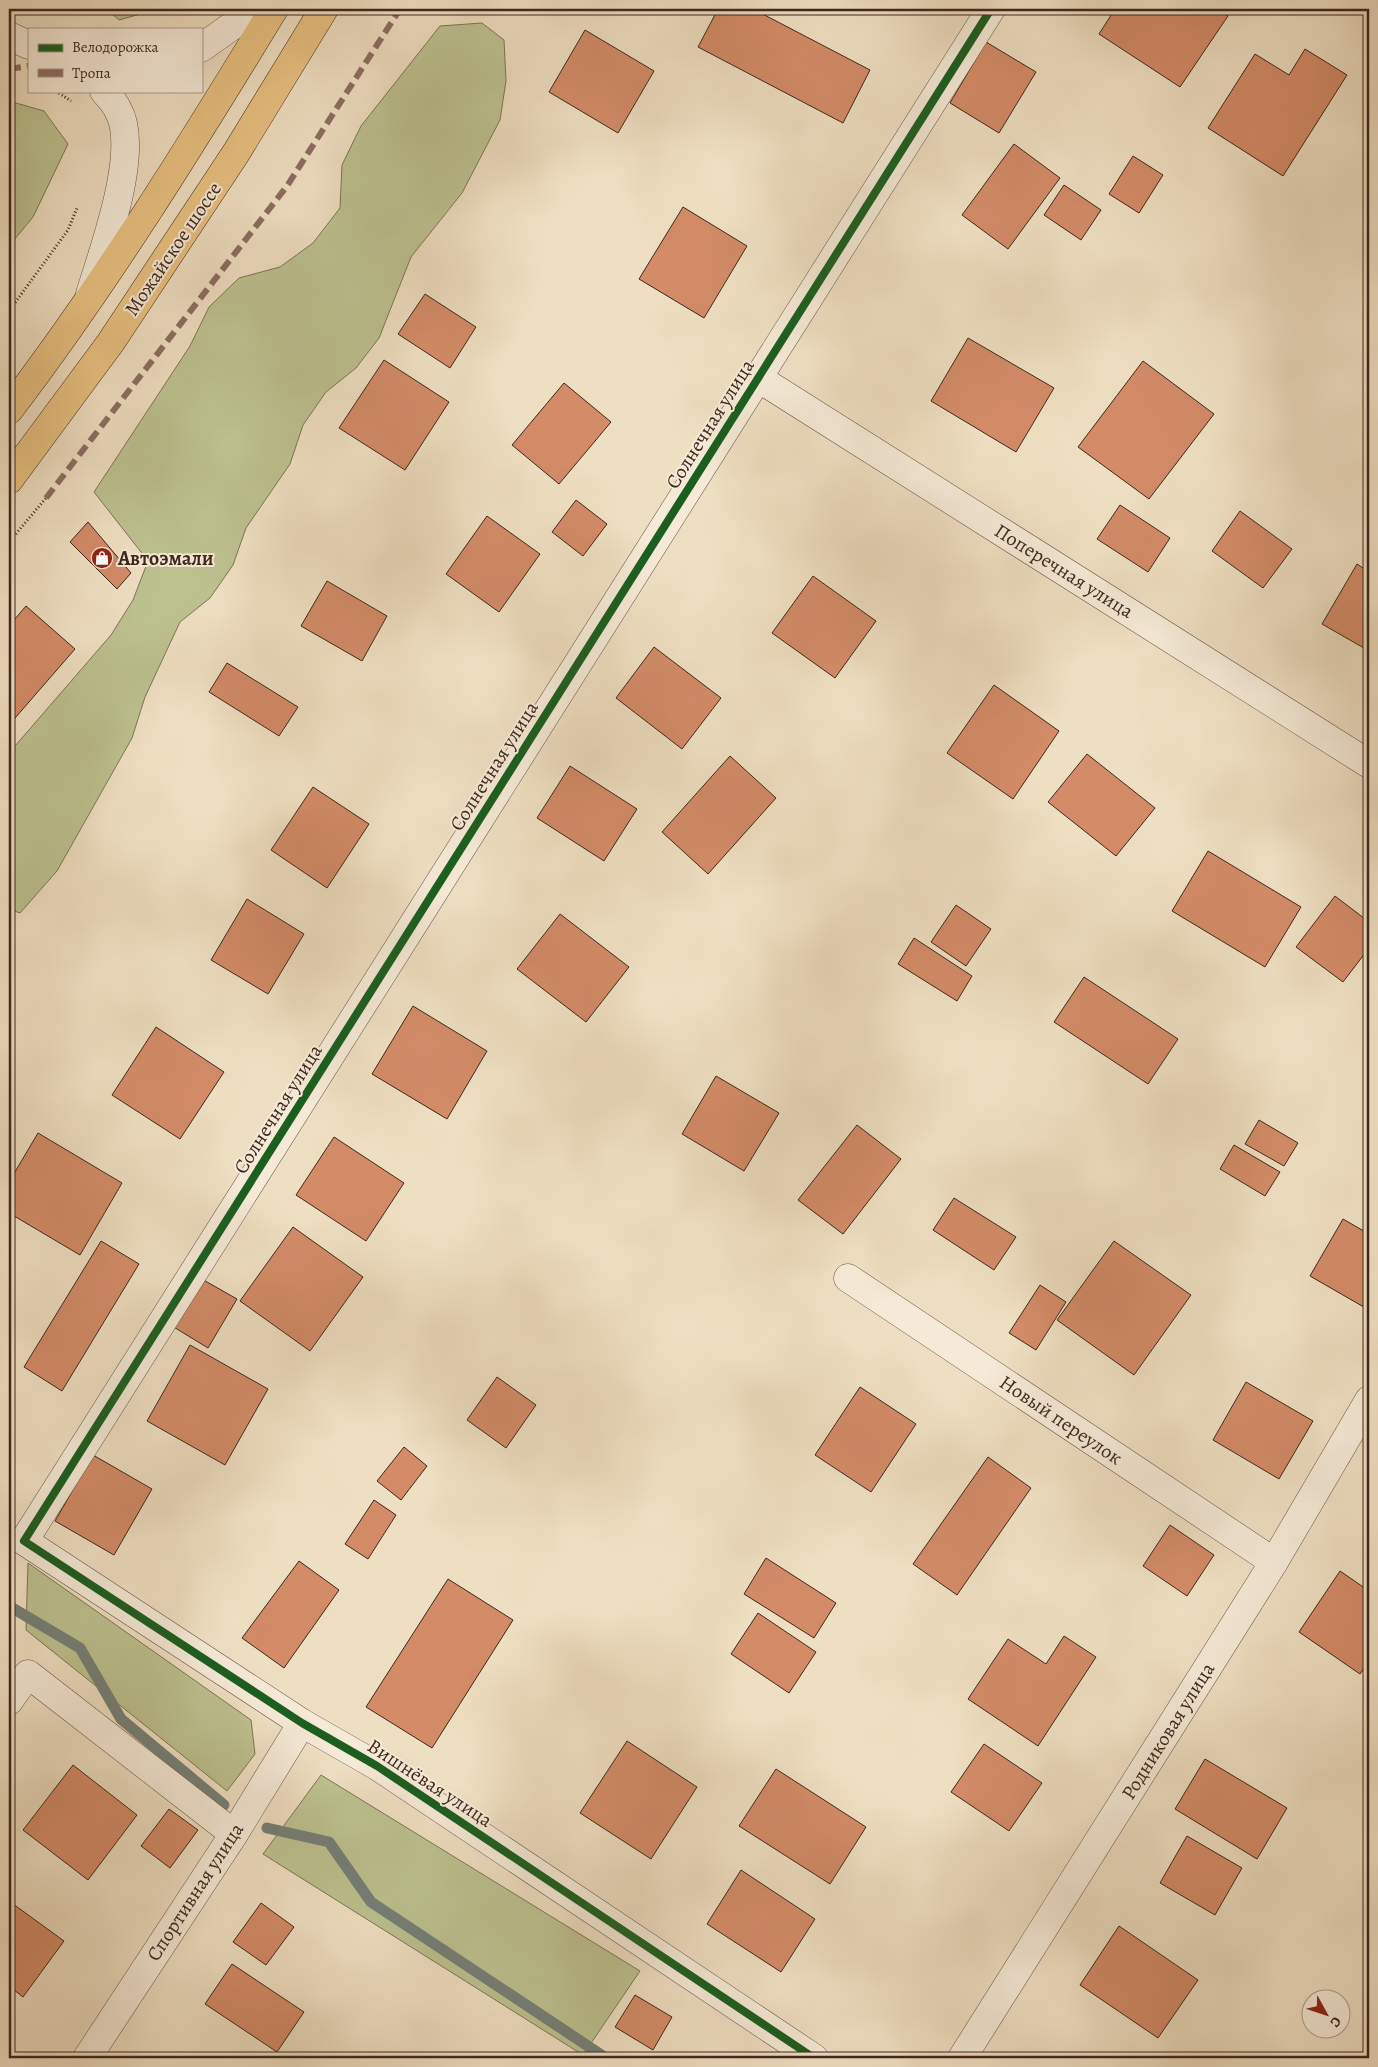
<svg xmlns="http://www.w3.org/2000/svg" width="1378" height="2067" font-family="Alegreya,serif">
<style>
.green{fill:#bdc190;stroke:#7e7456}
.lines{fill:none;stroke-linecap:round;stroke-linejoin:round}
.stream{stroke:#758078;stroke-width:11}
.building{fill:#d38b68;stroke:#3e271d}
.minor-casing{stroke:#6a5546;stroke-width:29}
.major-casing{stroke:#3e271d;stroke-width:29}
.path{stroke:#3e271d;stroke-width:3;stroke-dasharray:1 2.5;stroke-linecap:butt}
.minor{stroke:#f5ead7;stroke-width:28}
.major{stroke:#e8c081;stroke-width:28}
.quiet{stroke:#8d6e63;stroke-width:6;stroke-dasharray:12 6;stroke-linecap:butt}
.cycleway-casing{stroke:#f5ead7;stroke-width:11}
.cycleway{stroke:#1b5e20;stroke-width:8}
.labels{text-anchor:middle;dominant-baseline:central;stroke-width:4;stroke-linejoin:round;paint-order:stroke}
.street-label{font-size:20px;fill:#3e271d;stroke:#f5ead7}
.poi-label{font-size:20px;font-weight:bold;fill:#3e271d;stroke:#f5ead7;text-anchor:start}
</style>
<rect width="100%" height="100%" fill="#efdfc2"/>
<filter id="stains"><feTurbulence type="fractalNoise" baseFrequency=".004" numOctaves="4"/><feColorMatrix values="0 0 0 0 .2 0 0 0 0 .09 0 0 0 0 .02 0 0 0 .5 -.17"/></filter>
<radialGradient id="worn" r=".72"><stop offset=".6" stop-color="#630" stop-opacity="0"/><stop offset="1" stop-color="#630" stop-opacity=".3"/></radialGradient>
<!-- green -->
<g class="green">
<polygon points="107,9 158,9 119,20"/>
<polygon points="482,23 504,40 506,81 500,120 462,193 411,257 379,338 356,368 326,392 303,425 290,464 246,528 233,565 210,598 180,622 145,697 132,738 57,871 20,913 9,909 9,753 111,635 133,600 148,561 94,492 190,346 209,307 239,278 280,267 313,243 340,208 342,165 361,126 440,26"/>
<polygon points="9,101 44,111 68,144 33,217 9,246"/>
<polygon points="28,1563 251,1720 255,1754 227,1791 26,1630"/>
<polygon points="321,1775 640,1971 583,2055 263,1854"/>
</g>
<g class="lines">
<!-- stream -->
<g class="stream">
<polyline points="9,1606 80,1648 121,1719 224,1805"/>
<polyline points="267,1828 329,1842 371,1902 606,2058"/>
</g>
</g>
<!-- building -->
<g class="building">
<polygon points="718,9 753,9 870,70 843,123 698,47"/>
<polygon points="1115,9 1217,9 1228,16 1180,87 1099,34"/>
<polygon points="585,30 654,71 618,133 549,92"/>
<polygon points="986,42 1036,72 999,133 950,103"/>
<polygon points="1305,49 1347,75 1283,176 1208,128 1255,54 1289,75"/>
<polygon points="1014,144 1060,178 1008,249 962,215"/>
<polygon points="1133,156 1163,175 1139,213 1109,194"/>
<polygon points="1064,185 1101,210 1081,240 1044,215"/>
<polygon points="683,207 747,246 704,318 639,279"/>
<polygon points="425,294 476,327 450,368 398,334"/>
<polygon points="968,338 1054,388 1016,452 931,401"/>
<polygon points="384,360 449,402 405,470 339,428"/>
<polygon points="1143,361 1214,414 1149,499 1078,447"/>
<polygon points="564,383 611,422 559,484 512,445"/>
<polygon points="576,500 607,524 583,556 552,532"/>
<polygon points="1120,505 1170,538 1148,572 1097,539"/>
<polygon points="1240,511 1292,549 1263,588 1212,551"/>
<polygon points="487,516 540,554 499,612 446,574"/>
<polygon points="88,522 131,573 117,589 70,542"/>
<polygon points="1357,564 1369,572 1369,651 1322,624"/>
<polygon points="813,576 876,621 835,678 772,633"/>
<polygon points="327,581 387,616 362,661 301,626"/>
<polygon points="26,606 75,649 9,725 9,626"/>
<polygon points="654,647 721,698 682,749 616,698"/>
<polygon points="227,663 298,707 279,736 209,692"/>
<polygon points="994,685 1059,731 1013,799 947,753"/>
<polygon points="1087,754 1155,808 1116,856 1048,802"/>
<polygon points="730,756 776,798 708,874 662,832"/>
<polygon points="570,766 637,809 604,861 537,818"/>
<polygon points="313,787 369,824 327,888 271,850"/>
<polygon points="1208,851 1301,907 1265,967 1172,911"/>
<polygon points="1335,896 1369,922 1369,948 1343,982 1296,947"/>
<polygon points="247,899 304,934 268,994 211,960"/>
<polygon points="956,905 991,929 966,966 931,942"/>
<polygon points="560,914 629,967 586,1022 517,969"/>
<polygon points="914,938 972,976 957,1001 898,964"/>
<polygon points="1084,977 1178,1039 1148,1084 1054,1022"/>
<polygon points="413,1006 487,1051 447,1119 372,1074"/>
<polygon points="156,1027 224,1072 180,1139 112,1095"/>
<polygon points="716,1076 779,1113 744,1171 682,1134"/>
<polygon points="1259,1120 1298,1143 1284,1166 1245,1144"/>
<polygon points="857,1125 901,1159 843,1234 798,1200"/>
<polygon points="38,1133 122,1183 80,1255 9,1213 9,1182"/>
<polygon points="334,1137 404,1183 366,1241 296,1195"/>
<polygon points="1234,1145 1280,1172 1265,1196 1220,1169"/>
<polygon points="954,1198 1016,1237 994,1270 933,1230"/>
<polygon points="1343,1219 1369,1234 1369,1310 1310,1276"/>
<polygon points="293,1227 363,1277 310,1351 240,1301"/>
<polygon points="101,1241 139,1264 62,1391 24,1367"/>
<polygon points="1114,1241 1191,1295 1134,1375 1057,1320"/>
<polygon points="200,1278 237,1299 208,1348 172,1326"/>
<polygon points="1040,1285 1066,1302 1036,1350 1009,1333"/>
<polygon points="190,1345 268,1389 225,1465 147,1421"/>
<polygon points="497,1377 536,1405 506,1448 467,1420"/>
<polygon points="1246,1382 1313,1421 1279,1479 1213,1440"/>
<polygon points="860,1387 916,1424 871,1492 815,1455"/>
<polygon points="404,1447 427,1466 401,1500 377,1481"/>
<polygon points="93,1455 152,1489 114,1555 55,1521"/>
<polygon points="988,1457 1031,1488 957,1595 913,1564"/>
<polygon points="374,1500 396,1515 368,1559 345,1544"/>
<polygon points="1170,1525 1214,1555 1187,1596 1143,1566"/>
<polygon points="766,1558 836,1603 814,1638 744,1594"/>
<polygon points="299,1561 339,1590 284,1668 242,1638"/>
<polygon points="1340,1571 1369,1591 1369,1661 1360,1674 1299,1632"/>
<polygon points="448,1579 513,1620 432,1748 366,1707"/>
<polygon points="758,1613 816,1652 789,1693 731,1654"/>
<polygon points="1064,1636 1096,1657 1038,1746 968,1699 1008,1639 1046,1664"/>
<polygon points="627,1741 697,1787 651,1859 580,1813"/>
<polygon points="984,1744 1042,1783 1009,1831 951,1792"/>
<polygon points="1205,1759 1287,1808 1257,1859 1175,1809"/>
<polygon points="73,1765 137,1815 88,1880 23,1830"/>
<polygon points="776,1769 866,1827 830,1884 739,1826"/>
<polygon points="169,1809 198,1830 170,1868 141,1846"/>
<polygon points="1187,1836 1242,1868 1215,1915 1160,1883"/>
<polygon points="741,1870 815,1919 781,1972 707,1924"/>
<polygon points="9,1901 64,1941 23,1997 9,1986"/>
<polygon points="261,1903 294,1927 266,1965 233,1942"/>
<polygon points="1119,1926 1198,1980 1158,2038 1080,1985"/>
<polygon points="232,1964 304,2012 277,2052 205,2004"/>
<polygon points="635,1995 672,2017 653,2050 615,2027"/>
<polygon points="179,2052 188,2058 176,2058"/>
</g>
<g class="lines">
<!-- minor casing -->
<g class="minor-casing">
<g id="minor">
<polyline points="9,36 29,45"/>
<polyline points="201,48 256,9"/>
<path d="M 90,294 C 103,251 141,150 118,110 C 115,103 109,97 104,91"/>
<polyline points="758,378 1369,764"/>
<polyline points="848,1278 1274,1562"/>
<polyline points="9,1701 28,1674 234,1834"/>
<polyline points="87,2058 234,1834 302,1723"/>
<polyline points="814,2058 377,1766 302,1723 24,1541 991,9"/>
<polyline points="962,2058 1274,1562 1369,1400"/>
</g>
</g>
<!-- major casing -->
<g class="major-casing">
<g id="major">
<path d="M 9,410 C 106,283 191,145 274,9"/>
<polyline points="9,480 111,342 236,153 324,9"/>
</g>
</g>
<!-- path -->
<g class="path">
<polyline points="56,91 71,101"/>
<polyline points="9,311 68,230 77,208"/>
<polyline points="9,542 46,498"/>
</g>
<!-- minor -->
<use href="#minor" class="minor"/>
<!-- major -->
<use href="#major" class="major"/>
<!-- quiet -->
<g class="quiet">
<polyline points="9,69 29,66"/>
<polyline points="46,498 287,186 400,9"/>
</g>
<!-- cycleway casing -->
<g class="cycleway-casing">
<polyline id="cycleway" points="814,2058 377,1766 302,1723 24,1541 991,9"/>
</g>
<!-- cycleway -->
<use href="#cycleway" class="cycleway"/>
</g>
<!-- icons -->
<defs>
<g id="shop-disc" transform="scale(1.125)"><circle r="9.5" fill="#8f2418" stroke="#f5ead7"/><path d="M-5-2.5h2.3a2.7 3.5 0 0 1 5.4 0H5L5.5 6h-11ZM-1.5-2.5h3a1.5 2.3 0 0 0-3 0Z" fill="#fff"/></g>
</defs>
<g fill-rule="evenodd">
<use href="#shop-disc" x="102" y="558"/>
</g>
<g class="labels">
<!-- street labels -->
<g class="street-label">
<text transform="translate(173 249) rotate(-56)">Можайское шоссе</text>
<text transform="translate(710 424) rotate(-58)">Солнечная улица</text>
<text transform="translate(1064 571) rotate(32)">Поперечная улица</text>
<text transform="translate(494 766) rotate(-58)">Солнечная улица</text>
<text transform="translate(278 1109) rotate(-58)">Солнечная улица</text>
<text transform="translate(1061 1420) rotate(34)">Новый переулок</text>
<text transform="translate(1168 1731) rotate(-58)">Родниковая улица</text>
<text transform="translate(430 1783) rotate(33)">Вишнёвая улица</text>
<text transform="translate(195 1892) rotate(-57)">Спортивная улица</text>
</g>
<!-- poi labels -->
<g class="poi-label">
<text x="118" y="558">Автоэмали</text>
</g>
</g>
<!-- margin -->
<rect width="1378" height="2067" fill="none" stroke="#efdfc2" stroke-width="30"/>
<rect x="10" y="10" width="1358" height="2047" fill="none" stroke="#3e271d" stroke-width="2.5"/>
<rect x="15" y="15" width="1348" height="2037" fill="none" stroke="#3e271d"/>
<!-- legend -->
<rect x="28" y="28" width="175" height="65" fill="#f5ead7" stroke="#ac9c8d"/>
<rect x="38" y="44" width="25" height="8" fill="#1b5e20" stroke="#ac9c8d"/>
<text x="72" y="52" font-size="15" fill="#3e271d">Велодорожка</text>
<rect x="38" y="69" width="25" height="8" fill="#8d6e63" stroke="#ac9c8d"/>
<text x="72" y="78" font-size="15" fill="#3e271d">Тропа</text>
<!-- north arrow -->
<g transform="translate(1326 2014) rotate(130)"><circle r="24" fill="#f5ead7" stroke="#ac9c8d"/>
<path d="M0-4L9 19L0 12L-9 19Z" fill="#8f2418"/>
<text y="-8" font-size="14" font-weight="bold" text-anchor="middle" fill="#3e271d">С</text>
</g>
<rect width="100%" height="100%" filter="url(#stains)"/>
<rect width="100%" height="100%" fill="url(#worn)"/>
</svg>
